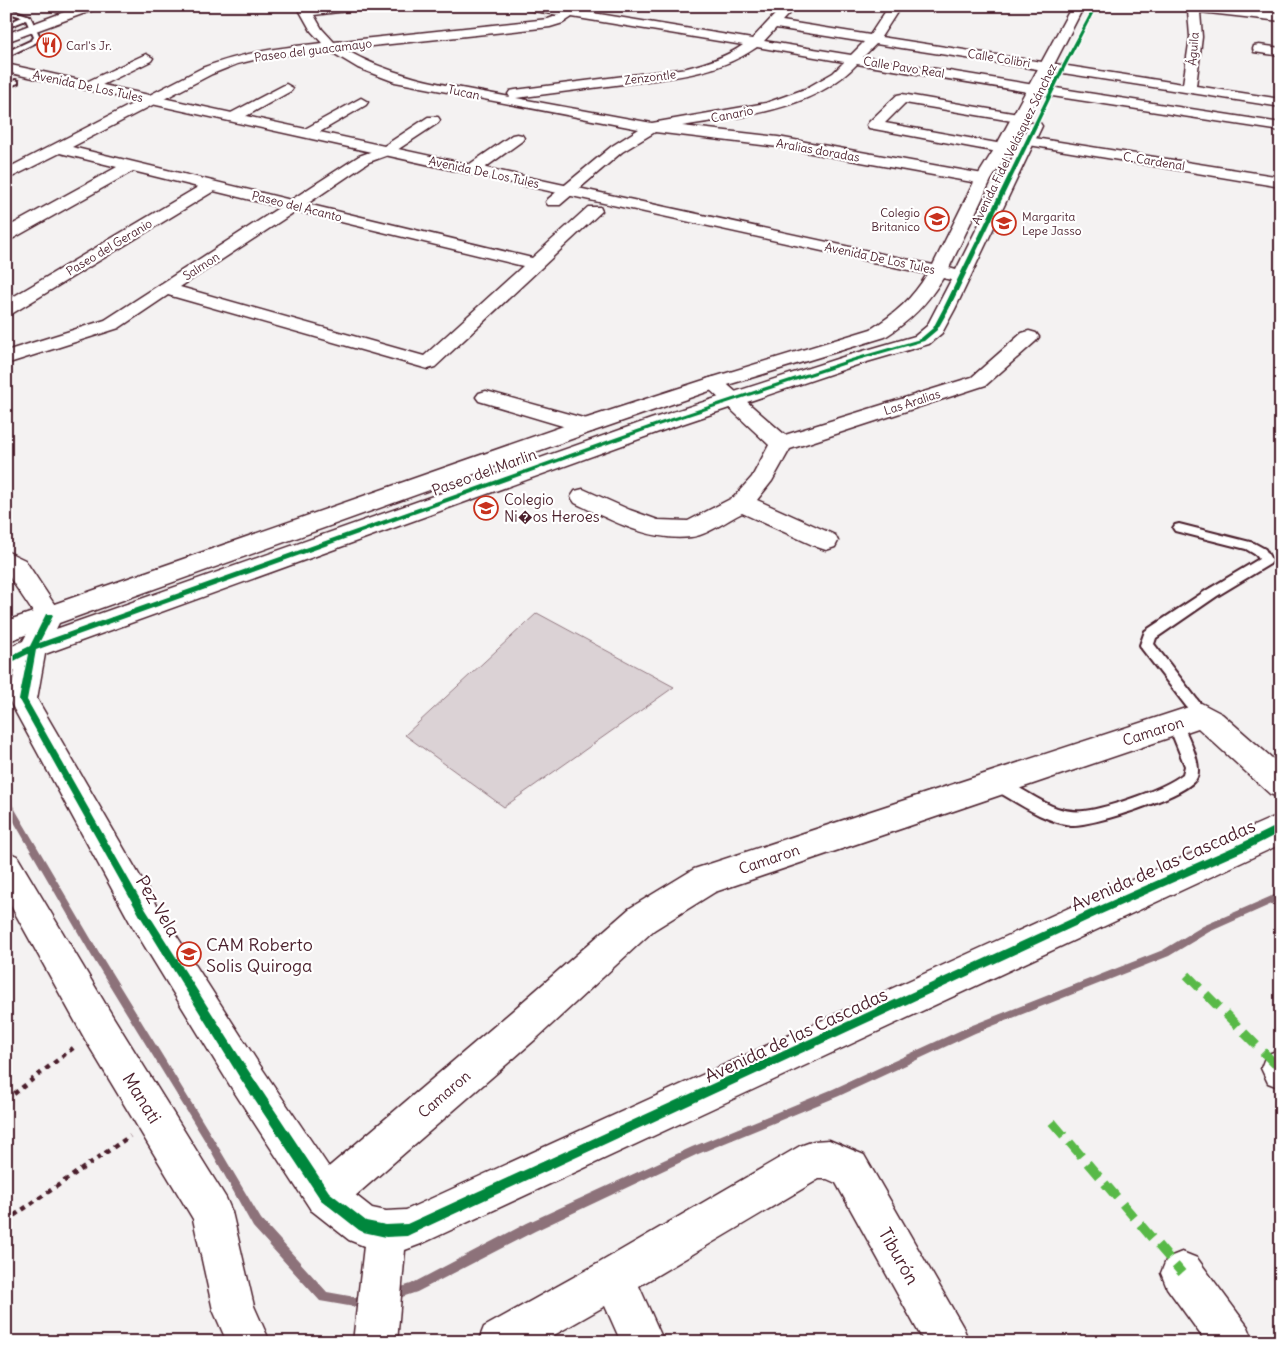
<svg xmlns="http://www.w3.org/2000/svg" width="1287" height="1348" font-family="Delius,sans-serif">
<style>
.green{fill:#dbd2d5;stroke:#927880}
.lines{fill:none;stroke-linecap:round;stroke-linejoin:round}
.stream{fill:#8d727a;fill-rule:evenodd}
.service-casing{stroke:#4a1f2b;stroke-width:4}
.minor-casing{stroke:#4a1f2b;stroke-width:3}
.tertiary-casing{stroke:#4a1f2b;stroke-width:3}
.path-far1{stroke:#4a1f2b;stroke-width:1;stroke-dasharray:2 2;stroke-linecap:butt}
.path{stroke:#4a1f2b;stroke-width:4.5;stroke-dasharray:5 5;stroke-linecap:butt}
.service{fill:#fff;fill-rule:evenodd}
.minor{fill:#fff;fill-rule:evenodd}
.tertiary{fill:#fff;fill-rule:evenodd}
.quiet{stroke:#58b947;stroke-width:9;stroke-dasharray:18 9;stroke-linecap:butt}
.cycleway-casing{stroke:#fff;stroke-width:3}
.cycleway{fill:#00873e;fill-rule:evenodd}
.labels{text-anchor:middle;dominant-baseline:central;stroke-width:4.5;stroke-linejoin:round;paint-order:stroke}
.far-poi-label{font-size:12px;fill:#4a1f2b;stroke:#fff;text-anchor:start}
.far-street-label{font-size:12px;fill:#4a1f2b;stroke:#fff}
.street-label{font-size:15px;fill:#4a1f2b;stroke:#fff}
.poi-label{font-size:15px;fill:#4a1f2b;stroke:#fff;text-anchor:start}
.near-street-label{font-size:18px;fill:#4a1f2b;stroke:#fff}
.near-poi-label{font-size:18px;fill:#4a1f2b;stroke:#fff;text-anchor:start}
</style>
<rect width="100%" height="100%" fill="#f4f2f2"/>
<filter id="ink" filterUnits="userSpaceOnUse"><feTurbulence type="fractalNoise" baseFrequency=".02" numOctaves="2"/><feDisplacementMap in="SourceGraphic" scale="10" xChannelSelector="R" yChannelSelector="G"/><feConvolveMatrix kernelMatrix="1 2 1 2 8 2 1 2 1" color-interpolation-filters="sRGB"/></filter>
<g filter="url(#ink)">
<!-- green -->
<polygon class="green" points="537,613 674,687 504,807 405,735"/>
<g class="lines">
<!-- stream -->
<g class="stream">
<polygon points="6,798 9,799 100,954 216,1143 261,1219 327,1292 366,1299 370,1300 371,1304 370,1308 366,1309 320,1301 253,1227 210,1149 94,960 6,808"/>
<polygon points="1281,892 1281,900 1209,932 1169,956 975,1033 839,1096 698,1154 535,1231 417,1292 393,1300 389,1299 388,1295 389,1291 411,1284 527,1223 692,1147 833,1089 970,1026 1163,950 1203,926"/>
</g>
<!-- service casing -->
<g class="service-casing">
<g id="service">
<polygon points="6,8 30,16 40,37 37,42 6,57 6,52 32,40 34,37 26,20 6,28 6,24 22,17 6,12"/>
<polygon points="16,80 18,81 18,83 6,88 6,83"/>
<polygon points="1179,524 1254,543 1265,549 1272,561 1270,564 1217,596 1156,638 1154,644 1206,711 1208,715 1206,719 1201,721 1196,719 1142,649 1140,645 1145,631 1207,590 1259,559 1256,555 1246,549 1175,531 1173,528 1175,525"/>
<path d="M 1175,718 L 1180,720 C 1187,734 1202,763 1197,777 C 1191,795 1090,827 1071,825 C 1041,821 1016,801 991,788 L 988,783 L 991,778 L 996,777 C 1018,784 1035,800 1057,808 C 1066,811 1075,812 1084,811 C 1109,808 1164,789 1183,774 L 1185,766 L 1168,724 L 1170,720 Z"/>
</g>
</g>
<!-- minor casing -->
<g class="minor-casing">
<g id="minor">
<path d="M 297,6 L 309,6 L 310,8 L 361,6 L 355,10 L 314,15 L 322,29 L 334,42 L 548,19 L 559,15 L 528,10 L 522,6 L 551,6 L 568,9 L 572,6 L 587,6 L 581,11 L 752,39 L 783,6 L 796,6 L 782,21 L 870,35 L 889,6 L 901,6 L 881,37 L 1183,84 L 1190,37 L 1188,11 L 1175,9 L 1173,6 L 1214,6 L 1281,13 L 1281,21 L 1200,12 L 1202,37 L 1196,86 L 1281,99 L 1281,107 L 876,44 L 863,57 L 1034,85 L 1041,89 L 1034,93 L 857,64 C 812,111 743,116 682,126 L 778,137 L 983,174 L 989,176 L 991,179 L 989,182 L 983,184 L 778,147 L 655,132 L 622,152 L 560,205 L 548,205 L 546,202 L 548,199 L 612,146 L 639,129 L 395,82 L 358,68 L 328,50 L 266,57 L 237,64 L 212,74 L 72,147 L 291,200 L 359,156 L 381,148 L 428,117 L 438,117 L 440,120 L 438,123 L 391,154 L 369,162 L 307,204 L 532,258 L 588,207 L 600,207 L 602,211 L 435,367 L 428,369 L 421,367 L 168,295 L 119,328 L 6,364 L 6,351 L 105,320 L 280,207 L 214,191 L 13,313 L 6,315 L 6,301 L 198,187 L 133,171 L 12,239 L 6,240 L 6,228 L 117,167 L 60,153 L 6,180 L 6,169 L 202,68 C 244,52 278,48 322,43 L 311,31 ZM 572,17 L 743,45 C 726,57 707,63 687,68 L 515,90 L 510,91 L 508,94 L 510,97 C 451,86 396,79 344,49 L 550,27 L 563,23 ZM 776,28 L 864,42 L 851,55 L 764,41 ZM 757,47 L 844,62 L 833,73 L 805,89 L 766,103 L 652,123 L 516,98 C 552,93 587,89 623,84 C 670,78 717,75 757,47 ZM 296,211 L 523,266 L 424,356 L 180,287 Z"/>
<polygon points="1259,45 1281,48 1281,56 1254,52 1253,49 1254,46"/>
<polygon points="146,54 153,58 151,61 94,89 89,90 82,86 84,83"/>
<polygon points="286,84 293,88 291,91 239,120 229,120 227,117 229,114"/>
<polygon points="902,94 1018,114 1023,115 1025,118 1023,121 1018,122 905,103 885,123 1008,145 1011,148 1008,151 1003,153 869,128 867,125 869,122 897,95"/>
<polygon points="361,98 368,102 366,105 313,136 303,136 301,133 303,130"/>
<polygon points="517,134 522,135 524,138 522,141 479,172 467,172 465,169 467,166 512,135"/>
<polygon points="1028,137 1281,177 1281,187 1023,144 1021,141 1023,138"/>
<path d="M 1029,331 L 1036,333 L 1039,337 L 1036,341 L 986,385 L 790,449 L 772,481 L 757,500 L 835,535 L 838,541 L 835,547 L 826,550 L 817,547 L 742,513 C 728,520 706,536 691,537 C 649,542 611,520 575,503 L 571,497 L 575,491 L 583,489 L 630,510 L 658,520 L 688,521 L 734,497 L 752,477 L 769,445 L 707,387 L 704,383 L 707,379 L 714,377 L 721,379 L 785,435 L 972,377 L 1022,333 Z"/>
<polygon points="486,391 594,421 597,426 594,431 586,433 479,401 476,397 479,393"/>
<polygon points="6,551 25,560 62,616 58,623 6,642 6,621 33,612 6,572"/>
<polygon points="1201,703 1222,714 1281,766 1281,798 1270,794 1198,728 715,892 654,930 537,1038 339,1210 325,1216 311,1210 305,1196 311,1182 511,1012 630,908 694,869"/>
<polygon points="1279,1050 1281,1050 1281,1088 1268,1083 1261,1068 1266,1055"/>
<polygon points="829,1140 864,1155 963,1327 969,1342 924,1342 836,1183 827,1179 819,1179 639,1286 664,1342 621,1342 605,1306 542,1342 478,1342 484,1327 599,1263 800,1146 814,1141"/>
<polygon points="1182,1252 1197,1258 1248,1327 1254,1342 1206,1342 1167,1288 1161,1273 1167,1258"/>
</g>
</g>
<!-- tertiary casing -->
<g class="tertiary-casing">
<g id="tertiary">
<polygon points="80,6 98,6 96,9 6,42 6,34"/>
<path d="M 1072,6 L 1084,6 L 1043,86 L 1281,123 L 1281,131 L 1039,94 L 1011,148 L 991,180 L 949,268 L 956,270 L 1028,126 L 1030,123 L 1040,123 L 1042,126 L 955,309 L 942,333 L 929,344 L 860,364 L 667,429 L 45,654 L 37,699 L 155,902 L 257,1061 L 339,1182 L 372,1208 L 386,1211 L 406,1210 L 1084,901 L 1281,814 L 1281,844 L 421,1244 L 405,1250 L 397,1342 L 353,1342 L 364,1246 L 349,1240 L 311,1210 L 231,1087 L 131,924 L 9,700 L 15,670 L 6,673 L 6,649 L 23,641 L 40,609 L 578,421 L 707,379 L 871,329 C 895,314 913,298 927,274 L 6,72 L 6,64 L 933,265 L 975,180 L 995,148 ZM 943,278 L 951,280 L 927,326 L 915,336 L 846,356 L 651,419 L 56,629 L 59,623 L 594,431 L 721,387 L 885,337 C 910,321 928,303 943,278 Z"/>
<polygon points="6,851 17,856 112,1015 226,1198 232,1212 254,1306 270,1342 227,1342 213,1310 193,1219 86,1041 6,897"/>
</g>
</g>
<!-- path-far1 -->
<polyline class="path-far1" points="739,6 763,11"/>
<!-- path -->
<g class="path">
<polyline points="6,1100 77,1045"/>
<polyline points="6,1221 130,1136"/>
</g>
<!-- service -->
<use href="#service" class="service"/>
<!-- minor -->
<use href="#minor" class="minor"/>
<!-- tertiary -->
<use href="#tertiary" class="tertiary"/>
<!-- quiet -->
<g class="quiet">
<polyline points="1187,975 1279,1068"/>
<polyline points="1052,1122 1182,1273"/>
</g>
<!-- cycleway casing -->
<g class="cycleway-casing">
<polygon id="cycleway" points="1094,6 1097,6 1065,68 949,309 937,330 924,341 855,361 661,425 36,650 27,700 146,910 248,1070 329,1192 366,1221 386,1225 407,1224 1093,909 1242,843 1281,824 1281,832 1248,849 1099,915 411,1234 407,1236 386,1237 363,1232 359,1230 321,1200 240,1078 140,916 19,700 28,654 6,665 6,658 30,646 46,614 52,614 53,616 39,643 657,423 851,359 920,339 933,328 943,309 1061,68"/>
</g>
<!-- cycleway -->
<use href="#cycleway" class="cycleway"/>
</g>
</g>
<!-- icons -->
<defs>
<g id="restaurant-ring" transform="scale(1.25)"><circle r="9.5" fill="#fff" stroke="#c8321e" stroke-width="1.5"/><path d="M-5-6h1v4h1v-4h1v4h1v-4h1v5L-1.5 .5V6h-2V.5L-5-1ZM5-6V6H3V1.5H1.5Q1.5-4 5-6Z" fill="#c8321e"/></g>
<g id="university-ring" transform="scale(1.25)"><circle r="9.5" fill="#fff" stroke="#c8321e" stroke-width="1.5"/><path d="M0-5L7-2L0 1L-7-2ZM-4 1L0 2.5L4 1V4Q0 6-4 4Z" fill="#c8321e"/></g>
<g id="school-ring" transform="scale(1.25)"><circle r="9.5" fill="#fff" stroke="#c8321e" stroke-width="1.5"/><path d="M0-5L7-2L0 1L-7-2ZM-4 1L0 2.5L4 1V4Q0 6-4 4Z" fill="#c8321e"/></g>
</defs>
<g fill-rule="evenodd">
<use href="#restaurant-ring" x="49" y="45"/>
<use href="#university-ring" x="937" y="219"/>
<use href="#school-ring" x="1004" y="223"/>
<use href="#university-ring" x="486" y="508"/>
<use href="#school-ring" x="189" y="954"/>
</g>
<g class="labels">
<!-- far-poi labels -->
<g class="far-poi-label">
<text x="66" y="45">Carl's Jr.</text>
<text x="920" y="212" text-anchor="end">Colegio<tspan x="920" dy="14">Britanico</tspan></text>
<text x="1022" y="216">Margarita<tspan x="1022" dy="14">Lepe Jasso</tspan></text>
</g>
<!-- far-street labels -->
<g class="far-street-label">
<text transform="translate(1193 49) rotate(-86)">Águila</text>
<text transform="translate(313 50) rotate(-7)">Paseo del guacamayo</text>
<text transform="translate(999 58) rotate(9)">Calle Colibri</text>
<text transform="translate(904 67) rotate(9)">Calle Pavo Real</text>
<text transform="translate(650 77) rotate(-7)">Zenzontle</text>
<text transform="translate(88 86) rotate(12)">Avenida De Los Tules</text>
<text transform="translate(464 92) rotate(12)">Tucan</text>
<text transform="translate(732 114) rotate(-11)">Canario</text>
<text transform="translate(1014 144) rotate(-64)">Avenida Fidel Velásquez Sánchez</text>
<text transform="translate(818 150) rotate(10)">Aralias doradas</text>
<text transform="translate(1154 161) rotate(9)">C. Cardenal</text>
<text transform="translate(484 172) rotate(12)">Avenida De Los Tules</text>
<text transform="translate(297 206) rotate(14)">Paseo del Acanto</text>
<text transform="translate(109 247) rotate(-31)">Paseo del Geranio</text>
<text transform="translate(880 258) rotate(12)">Avenida De Los Tules</text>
<text transform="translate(201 266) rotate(-33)">Salmon</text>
<text transform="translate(912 402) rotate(-18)">Las Aralias</text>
</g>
<!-- street labels -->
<g class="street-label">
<text transform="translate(484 472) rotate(-20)">Paseo del Marlin</text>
<text transform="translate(1153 731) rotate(-18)">Camaron</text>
<text transform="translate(769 859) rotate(-19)">Camaron</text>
<text transform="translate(444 1094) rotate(-41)">Camaron</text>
</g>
<!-- poi labels -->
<g class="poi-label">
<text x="504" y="499">Colegio<tspan x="504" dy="17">Ni�os Heroes</tspan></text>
</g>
<!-- near-street labels -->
<g class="near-street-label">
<text transform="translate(1163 865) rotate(-24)">Avenida de las Cascadas</text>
<text transform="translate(158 906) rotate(59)">Pez Vela</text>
<text transform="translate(796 1035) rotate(-25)">Avenida de las Cascadas</text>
<text transform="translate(142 1098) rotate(58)">Manati</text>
<text transform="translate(899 1256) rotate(60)">Tiburón</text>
</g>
<!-- near-poi labels -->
<g class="near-poi-label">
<text x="206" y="944">CAM Roberto<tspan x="206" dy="21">Solis Quiroga</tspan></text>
</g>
</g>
<!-- margin -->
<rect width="1287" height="1348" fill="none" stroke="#fff" stroke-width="25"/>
<rect x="12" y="12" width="1262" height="1323" fill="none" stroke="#4a1f2b" stroke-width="2" filter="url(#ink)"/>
</svg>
